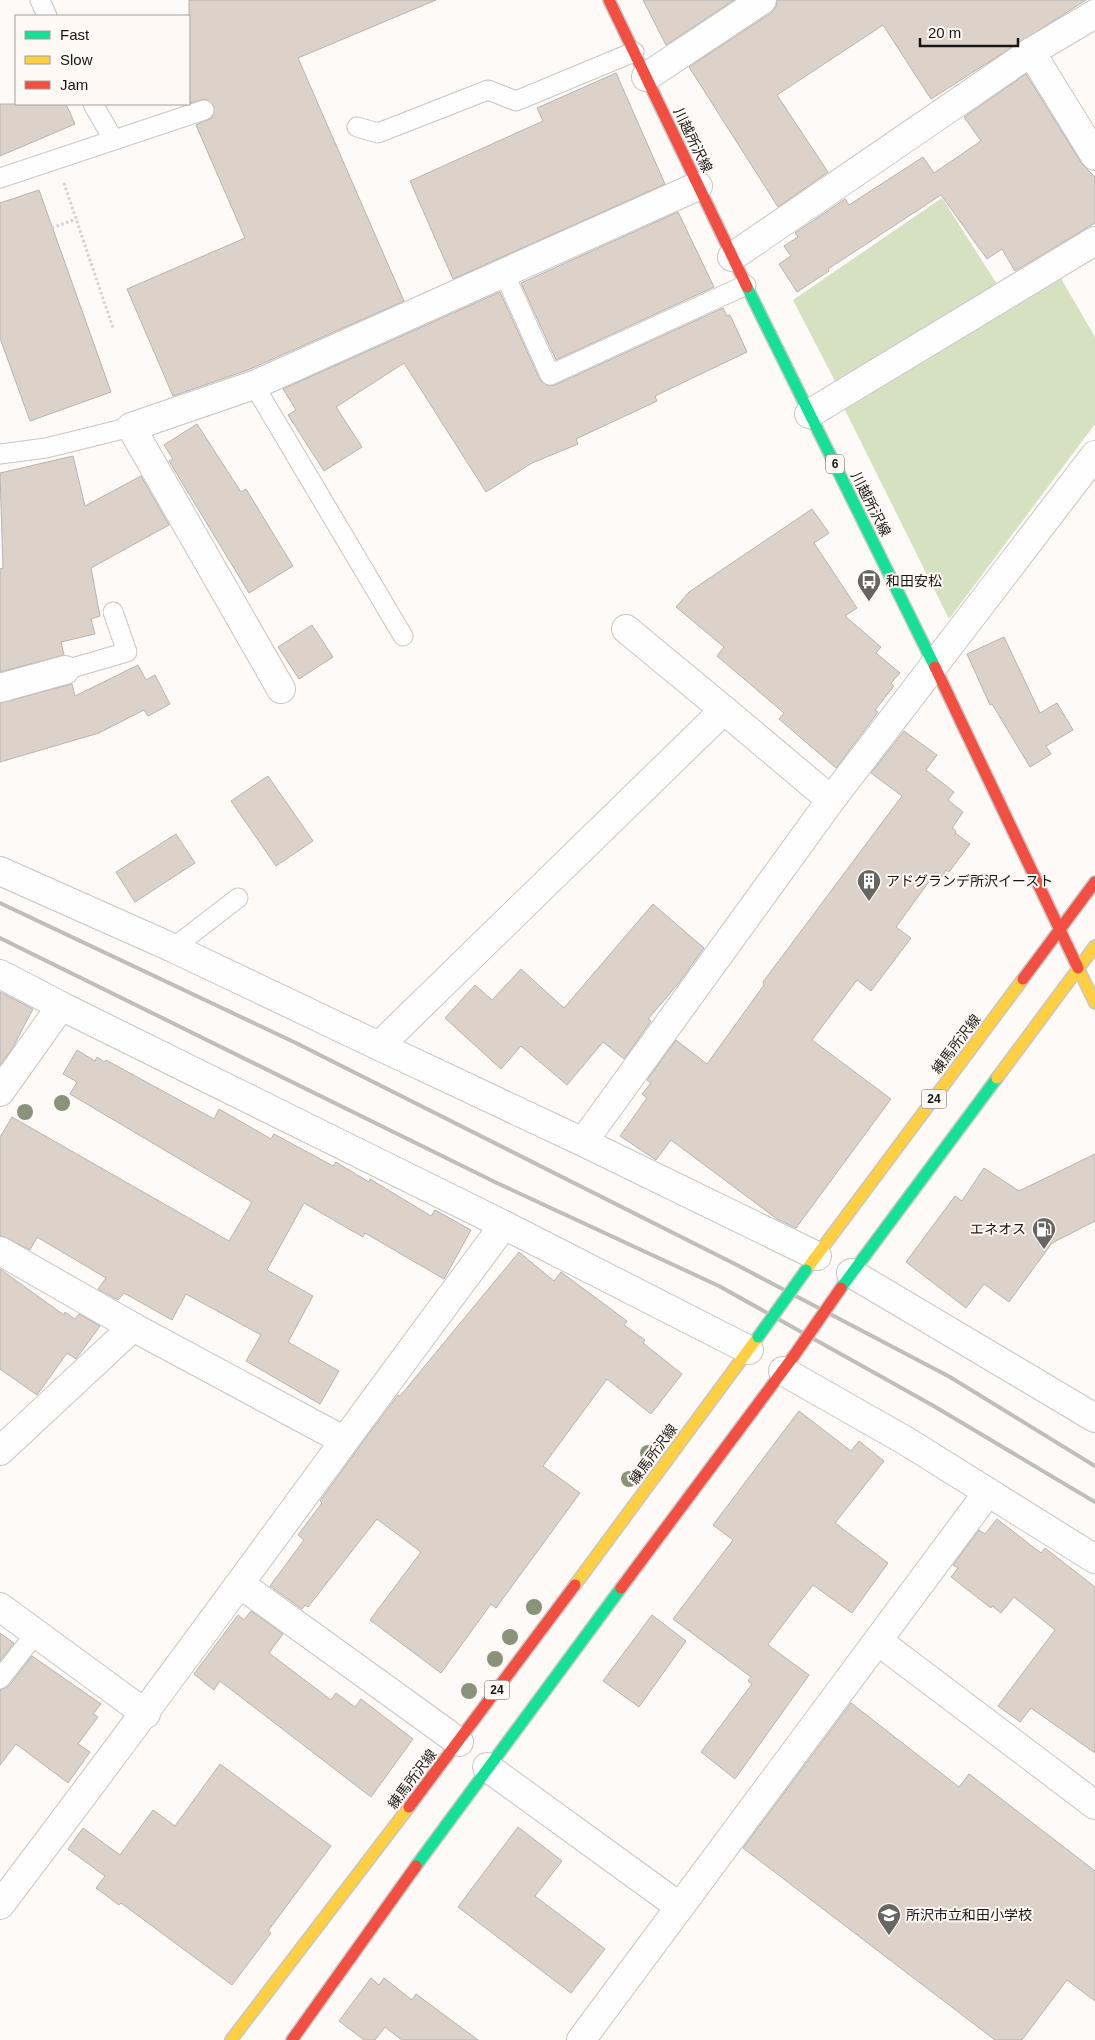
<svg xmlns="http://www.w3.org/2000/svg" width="1095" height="2040" font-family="Helvetica,'Noto Sans JP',sans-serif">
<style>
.forest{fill:#d5e1c0}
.building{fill:#ddd2c9;stroke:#b6b4b1}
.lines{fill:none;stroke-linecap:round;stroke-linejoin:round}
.lane-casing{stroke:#c8c6c3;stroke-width:21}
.street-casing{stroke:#c8c6c3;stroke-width:30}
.fast-casing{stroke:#c8c6c3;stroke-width:14}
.slow-casing{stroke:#c8c6c3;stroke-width:14}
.jam-casing{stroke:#c8c6c3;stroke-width:14}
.path{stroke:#d3d2d2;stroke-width:3;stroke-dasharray:2.5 2.5;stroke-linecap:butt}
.lane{stroke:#fffefe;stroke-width:19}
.street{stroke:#fffefe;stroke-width:28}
.fast{stroke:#16e098;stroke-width:11}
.slow{stroke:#ffcf43;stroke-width:11}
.jam{stroke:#f24e42;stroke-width:11}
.rail{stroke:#bebebd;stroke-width:4}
.fast-bridge-casing{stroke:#c8c6c3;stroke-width:14;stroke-linecap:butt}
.jam-bridge-casing{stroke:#c8c6c3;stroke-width:14;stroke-linecap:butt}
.fast-bridge{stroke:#16e098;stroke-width:11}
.jam-bridge{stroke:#f24e42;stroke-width:11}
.tree{fill:#8b927a}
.labels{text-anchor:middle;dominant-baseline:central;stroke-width:4;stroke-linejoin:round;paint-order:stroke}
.shield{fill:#fff9f5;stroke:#5d5a58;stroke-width:1}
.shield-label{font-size:12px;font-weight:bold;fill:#181614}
.street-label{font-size:14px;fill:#181614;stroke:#fff9f5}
.poi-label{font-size:14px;fill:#181614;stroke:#fff9f5;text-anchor:start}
</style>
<rect width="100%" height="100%" fill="#fdfaf7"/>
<!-- forest -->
<g class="forest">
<polygon points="942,198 1000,289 837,385 793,300"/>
<polygon points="1059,275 1095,337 1095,424 949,619 843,406"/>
</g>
<!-- building -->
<g class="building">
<polygon points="189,0 436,0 298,58 404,301 248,370 173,396 127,289 245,238 196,125 212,118 214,106 206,99 189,103"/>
<polygon points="643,0 734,0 666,45"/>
<polygon points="777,0 1086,0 931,99 883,25 777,95 828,172 778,207 689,67 771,13 776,7"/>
<polygon points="616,73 665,184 453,279 410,181 543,121 537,108"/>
<polygon points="1026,74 1082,164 1095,177 1095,223 1015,271 1002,249 987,259 941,195 828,269 829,271 797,292 779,264 791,256 784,246 798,237 795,233 845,199 849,205 923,157 934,173 981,141 964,117"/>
<polygon points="0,104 66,104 75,124 0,156"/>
<polygon points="39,190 111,392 30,421 0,338 0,203"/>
<polygon points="678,212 714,287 556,360 521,283"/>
<polygon points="500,292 540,380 548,386 555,385 723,308 727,316 730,315 747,352 655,396 657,401 576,439 578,444 532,463 486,492 404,363 336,407 362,447 324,471 288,415 296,410 283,389"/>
<polygon points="197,424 241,492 246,489 293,566 249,593 169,461 173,459 164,445"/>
<polygon points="73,456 85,506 141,476 169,525 91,568 100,616 91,619 95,634 61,642 64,655 0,672 0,569 3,568 0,473"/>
<polygon points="812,509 829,533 814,543 857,608 845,616 881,647 876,653 900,673 891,683 894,686 875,710 878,712 836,768 779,719 784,713 717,656 724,647 676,607 689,592"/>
<polygon points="312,625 333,657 299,679 278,647"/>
<polygon points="1004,637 1040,713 1057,703 1073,730 1046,746 1051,754 1030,767 992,704 990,705 967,654"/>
<polygon points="138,665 146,680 155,675 170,704 148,716 144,710 99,733 0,762 0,703 72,684 75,696"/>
<polygon points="904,731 937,755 926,770 954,792 948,800 963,812 952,828 956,831 955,833 970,844 949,872 946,870 942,877 936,872 896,927 911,938 871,991 857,980 812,1040 891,1099 796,1228 777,1219 671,1140 656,1160 620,1136 647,1098 642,1094 651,1083 647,1080 676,1040 707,1064 764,985 763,982 902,796 871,773"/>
<polygon points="268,776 313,841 276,866 231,801"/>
<polygon points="176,834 195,863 135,902 116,872"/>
<polygon points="653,904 704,948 678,984 648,1019 651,1021 624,1059 603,1042 567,1085 521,1046 501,1069 445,1018 475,985 492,1000 521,969 564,1008"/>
<polygon points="0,992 33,1009 12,1049 0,1065"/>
<polygon points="77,1050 95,1061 97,1057 104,1062 106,1060 214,1119 219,1109 271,1139 274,1134 333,1166 336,1162 369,1182 370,1179 431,1216 435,1210 471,1230 444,1279 365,1233 363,1237 304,1203 267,1270 313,1296 288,1342 339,1371 320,1404 246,1361 261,1335 186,1294 172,1320 124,1293 118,1300 98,1289 106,1278 37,1237 30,1250 0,1235 0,1137 12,1117 229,1241 252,1202 70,1094 77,1082 63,1074"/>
<polygon points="1095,1154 1095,1221 1052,1243 1009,1302 984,1284 966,1308 906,1262 955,1196 962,1201 984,1168 1019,1191"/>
<polygon points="519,1252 554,1281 561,1272 627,1321 624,1325 645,1340 643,1343 682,1374 651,1414 607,1379 543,1466 580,1493 496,1608 491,1604 441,1673 370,1620 421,1552 377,1519 308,1607 305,1605 302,1609 270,1586 304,1540 298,1535 322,1503 320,1501 368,1435 398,1395 400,1396"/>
<polygon points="0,1269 64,1315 65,1312 75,1319 79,1314 100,1326 76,1359 67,1353 37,1395 0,1369"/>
<polygon points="799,1411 851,1451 859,1441 884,1461 835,1523 888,1563 852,1613 813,1585 769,1643 768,1645 809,1675 735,1779 701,1752 752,1684 748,1681 751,1677 673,1619 733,1540 713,1525"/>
<polygon points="997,1519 1041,1553 1045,1548 1095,1587 1095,1753 1031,1708 1020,1722 998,1706 1055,1630 1014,1597 1001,1613 992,1606 991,1608 951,1577 958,1568 953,1565 979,1530 985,1534"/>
<polygon points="251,1611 283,1634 269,1653 331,1700 336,1693 355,1707 361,1699 413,1739 371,1797 220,1681 214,1690 194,1674 238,1615 244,1620"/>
<polygon points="652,1615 686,1641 639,1707 603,1681"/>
<polygon points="0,1633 14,1643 0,1661"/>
<polygon points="32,1656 101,1704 93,1714 98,1717 78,1744 90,1752 68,1783 16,1744 0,1765 0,1690 9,1686"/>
<polygon points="851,1703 959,1787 969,1774 1095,1871 1095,2001 1067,1980 1022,2040 995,2040 743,1848"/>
<polygon points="220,1764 331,1846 268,1931 271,1933 232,1985 121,1903 119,1905 96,1888 105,1876 68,1849 83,1828 120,1855 153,1810 175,1826"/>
<polygon points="518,1827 562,1861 535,1896 605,1949 571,1993 458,1907"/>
<polygon points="371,1978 379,1985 384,1978 412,2000 416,1994 478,2040 402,2040 385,2027 375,2040 364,2040 339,2021"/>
</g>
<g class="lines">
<!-- lane casing -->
<g class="lane-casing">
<g id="lane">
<polyline points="40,0 47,16"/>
<polyline points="93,104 113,139"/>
<polyline points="357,127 378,133 488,90 516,101 634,52"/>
<polyline points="0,178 204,110"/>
<polyline points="504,273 550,375 746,285"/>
<polyline points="254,385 403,636"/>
<polyline points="0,454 46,448 131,427"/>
<polyline points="65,670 127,652 113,612"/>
<polyline points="173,948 238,898"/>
<polyline points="0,1679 36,1633"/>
</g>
</g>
<!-- street casing -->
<g class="street-casing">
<g id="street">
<polyline points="1031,52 1095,156"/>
<polyline points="646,77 762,0"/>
<polyline points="732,257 1031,52 1095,14"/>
<polyline points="809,414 1095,241"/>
<polyline points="626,629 724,710"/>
<polyline points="0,688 65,670"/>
<polyline points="281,689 131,427 254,385 698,186"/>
<polyline points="0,871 173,948 379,1046"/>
<polyline points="0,974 61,1006"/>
<polyline points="0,1092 61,1006 504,1225 749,1350"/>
<polyline points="583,1142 831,800 1095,455"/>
<polyline points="0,1251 133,1327 343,1440"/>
<polyline points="817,1256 583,1142 379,1046 724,710 831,800"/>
<polyline points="851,1273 1095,1418"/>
<polyline points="783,1371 906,1441 1095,1559"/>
<polyline points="0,1451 133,1327"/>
<polyline points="240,1584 459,1742"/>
<polyline points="0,1607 146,1714"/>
<polyline points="878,1641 1095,1805"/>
<polyline points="487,1767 680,1907"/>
<path d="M 0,1905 C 171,1681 335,1451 504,1225"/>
<polyline points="581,2040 988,1492"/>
</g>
</g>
<!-- fast casing -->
<g class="fast-casing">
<g id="fast">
<polyline points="747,287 935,667"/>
<polyline points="841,1288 997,1078"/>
<polyline points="416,1866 621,1588"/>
</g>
</g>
<!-- slow casing -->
<g class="slow-casing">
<g id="slow">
<polyline points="1078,968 1095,1003"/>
<polyline points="997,1078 1095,946"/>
<polyline points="806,1270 1023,979"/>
<polyline points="575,1585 758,1337"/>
<polyline points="231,2040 409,1807"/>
</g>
</g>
<!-- jam casing -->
<g class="jam-casing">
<g id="jam">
<polyline points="609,0 747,287"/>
<polyline points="935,667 1078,968"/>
<polyline points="1023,979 1095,882"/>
<polyline points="621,1588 793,1357"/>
<polyline points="409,1807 575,1585"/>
<polyline points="292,2040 416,1866"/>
</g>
</g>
<!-- path -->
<g class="path">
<polyline points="64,183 113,328"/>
<polyline points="52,228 76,219"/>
</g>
<!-- lane -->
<use href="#lane" class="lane"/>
<!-- street -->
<use href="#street" class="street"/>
<!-- fast -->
<use href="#fast" class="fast"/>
<!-- slow -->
<use href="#slow" class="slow"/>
<!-- jam -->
<use href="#jam" class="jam"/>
<!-- rail -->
<g class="rail">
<polyline points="0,903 296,1043 737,1265 950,1377 1095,1466"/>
<polyline points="0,938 497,1183 719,1286 932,1405 1095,1502"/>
</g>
<!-- fast-bridge casing -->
<g class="fast-bridge-casing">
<polyline id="fast-bridge" points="758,1337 806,1270"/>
</g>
<!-- jam-bridge casing -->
<g class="jam-bridge-casing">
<polyline id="jam-bridge" points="793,1357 841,1288"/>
</g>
<!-- fast-bridge -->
<use href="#fast-bridge" class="fast-bridge"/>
<!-- jam-bridge -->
<use href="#jam-bridge" class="jam-bridge"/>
</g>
<!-- trees -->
<g class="tree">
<circle cx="62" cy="1103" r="8"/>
<circle cx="25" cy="1112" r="8"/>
<circle cx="648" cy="1453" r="8"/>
<circle cx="629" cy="1479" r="8"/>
<circle cx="534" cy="1607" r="8"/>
<circle cx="510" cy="1637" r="8"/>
<circle cx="495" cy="1659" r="8"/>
<circle cx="469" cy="1691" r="8"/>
</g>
<!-- icons -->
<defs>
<g id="bus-pin" transform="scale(1.25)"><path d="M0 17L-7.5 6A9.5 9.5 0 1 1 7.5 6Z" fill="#686663" stroke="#fff9f5"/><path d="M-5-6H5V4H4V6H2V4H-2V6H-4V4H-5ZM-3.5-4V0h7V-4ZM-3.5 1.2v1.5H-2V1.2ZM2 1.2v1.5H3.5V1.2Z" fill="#fff"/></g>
<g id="building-pin" transform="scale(1.25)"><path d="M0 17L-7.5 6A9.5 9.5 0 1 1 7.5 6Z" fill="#686663" stroke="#fff9f5"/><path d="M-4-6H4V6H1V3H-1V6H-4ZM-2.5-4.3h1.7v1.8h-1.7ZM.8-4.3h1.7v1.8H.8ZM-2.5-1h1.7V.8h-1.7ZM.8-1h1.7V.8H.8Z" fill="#fff"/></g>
<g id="fuel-pin" transform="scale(1.25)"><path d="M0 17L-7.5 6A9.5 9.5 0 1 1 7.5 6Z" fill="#686663" stroke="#fff9f5"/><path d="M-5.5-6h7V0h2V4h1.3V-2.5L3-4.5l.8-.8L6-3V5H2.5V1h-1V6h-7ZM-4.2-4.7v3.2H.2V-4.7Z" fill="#fff"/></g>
<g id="school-pin" transform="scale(1.25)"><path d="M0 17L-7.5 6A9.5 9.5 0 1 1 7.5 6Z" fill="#686663" stroke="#fff9f5"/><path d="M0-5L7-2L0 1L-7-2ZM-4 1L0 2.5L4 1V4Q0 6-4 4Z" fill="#fff"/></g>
</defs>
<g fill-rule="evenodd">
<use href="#bus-pin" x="869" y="581"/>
<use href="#building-pin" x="869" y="881"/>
<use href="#fuel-pin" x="1044" y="1229"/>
<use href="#school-pin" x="889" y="1915"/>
</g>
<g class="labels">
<!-- shield labels -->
<g class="shield">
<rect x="826" y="454.5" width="18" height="19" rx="4"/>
<rect x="921.5" y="1089.5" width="25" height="19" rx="4"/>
<rect x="484.5" y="1680.5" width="25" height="19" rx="4"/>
</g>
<g class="shield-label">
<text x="835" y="464">6</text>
<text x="934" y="1099">24</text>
<text x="497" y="1690">24</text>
</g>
<!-- street labels -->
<g class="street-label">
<text transform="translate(693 140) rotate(64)">川越所沢線</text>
<text transform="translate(871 504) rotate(63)">川越所沢線</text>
<text transform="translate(956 1044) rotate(-53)">練馬所沢線</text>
<text transform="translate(653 1454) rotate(-54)">練馬所沢線</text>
<text transform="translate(412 1779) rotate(-53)">練馬所沢線</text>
</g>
<!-- poi labels -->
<g class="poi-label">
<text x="886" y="581">和田安松</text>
<text x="886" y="881">アドグランデ所沢イースト</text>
<text x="1026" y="1229" text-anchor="end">エネオス</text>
<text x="906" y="1915">所沢市立和田小学校</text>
</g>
</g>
<!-- legend -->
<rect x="15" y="15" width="175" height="90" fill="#fff9f5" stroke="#a39e9b"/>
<rect x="25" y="31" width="25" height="8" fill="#16e098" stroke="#a39e9b"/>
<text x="60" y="40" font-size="15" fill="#181614">Fast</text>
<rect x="25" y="56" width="25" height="8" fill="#ffcf43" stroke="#a39e9b"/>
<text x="60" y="65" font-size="15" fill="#181614">Slow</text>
<rect x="25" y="81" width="25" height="8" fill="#f24e42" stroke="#a39e9b"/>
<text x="60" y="90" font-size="15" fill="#181614">Jam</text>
<!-- scale -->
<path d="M920 38v8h98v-8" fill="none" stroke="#181614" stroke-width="2.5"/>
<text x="928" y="38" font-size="15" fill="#181614" stroke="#fff9f5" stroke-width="4" paint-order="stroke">20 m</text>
</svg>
